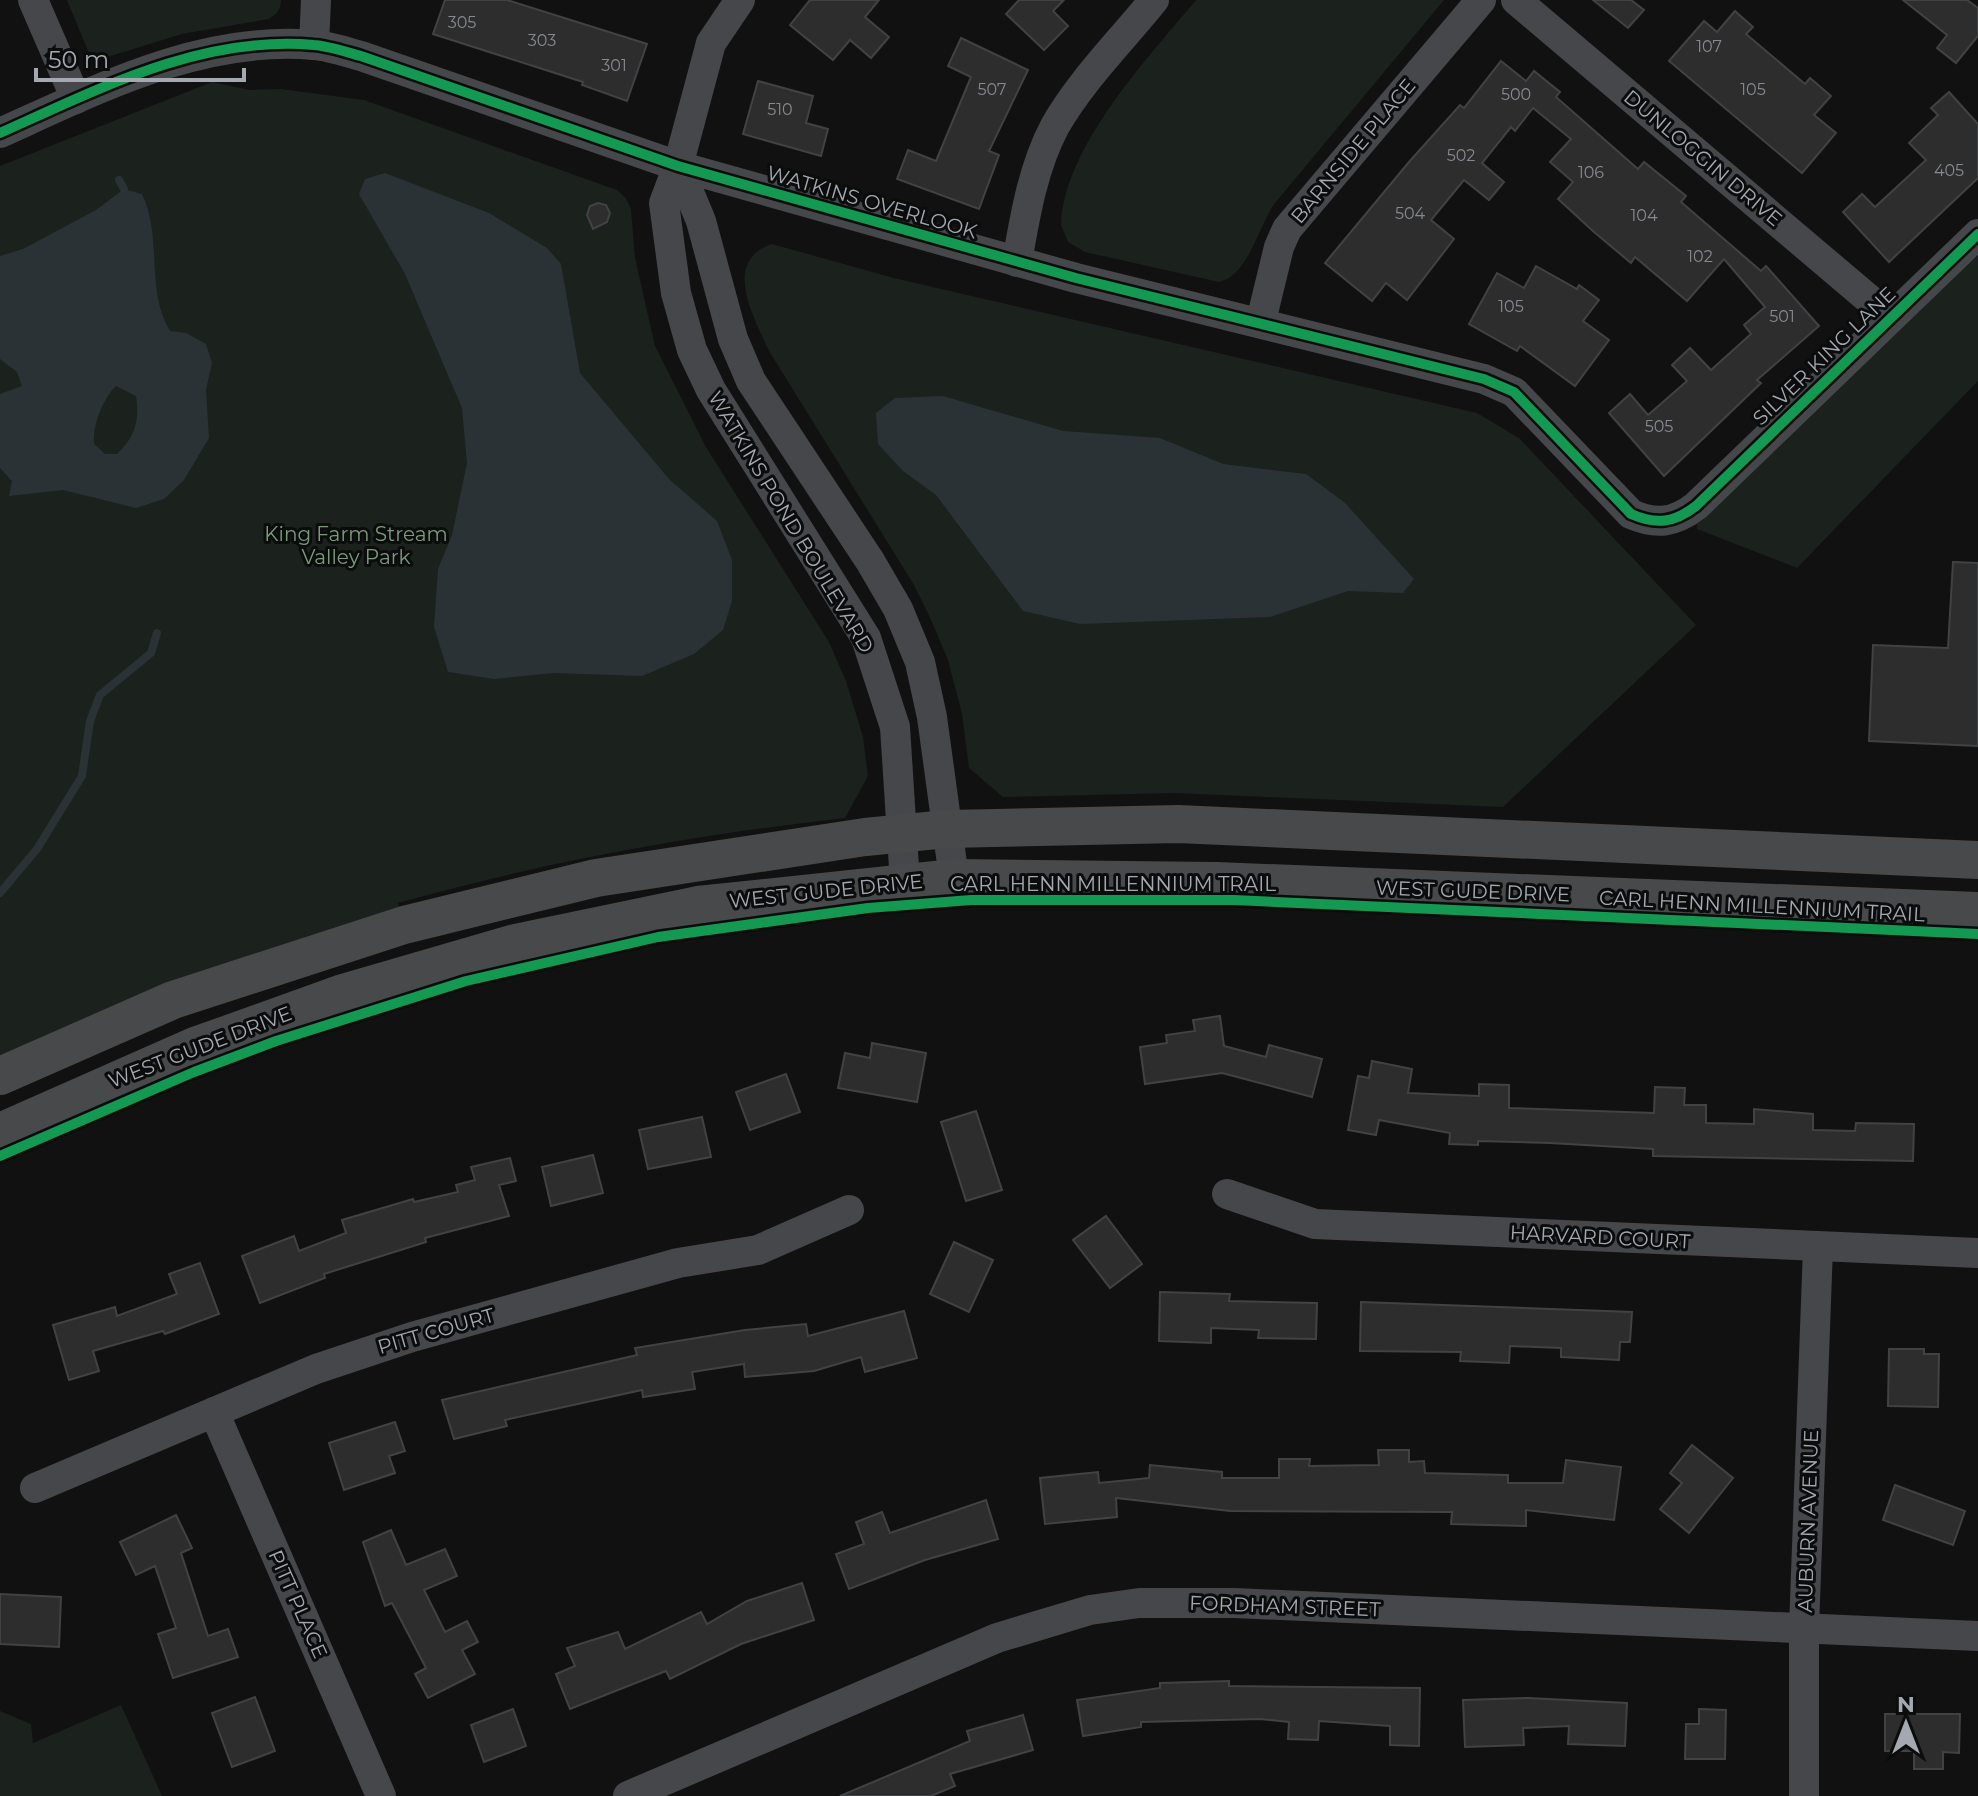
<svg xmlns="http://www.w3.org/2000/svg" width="1978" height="1796" font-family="Montserrat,sans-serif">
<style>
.green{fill:#1b211c}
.water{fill:#2a3236;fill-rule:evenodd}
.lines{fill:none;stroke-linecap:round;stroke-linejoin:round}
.stream{stroke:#2a3236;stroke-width:8}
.building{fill:#2d2d2e;stroke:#414244;stroke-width:2}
.minor{stroke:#45474a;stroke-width:30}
.major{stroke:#48494b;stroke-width:38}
.cycleway-casing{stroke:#0b0c0c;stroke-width:15}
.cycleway{stroke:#139951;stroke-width:10}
.labels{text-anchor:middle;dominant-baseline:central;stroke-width:6;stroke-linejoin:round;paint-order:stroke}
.number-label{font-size:16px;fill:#868990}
.street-label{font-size:20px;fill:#a3a8b1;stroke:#0b0c0c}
.park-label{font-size:20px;fill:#7d9a7c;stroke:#0b0c0c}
</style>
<rect width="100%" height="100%" fill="#111"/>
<!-- green -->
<g class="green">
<path d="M 67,0 L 281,0 C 281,9 277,14 269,19 L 182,34 L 101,59 L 88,51 Z"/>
<path d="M 1196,0 L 1444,0 L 1275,203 C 1258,227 1248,276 1219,282 L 1085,252 L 1068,242 L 1061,225 C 1064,146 1148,58 1196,0 Z"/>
<path d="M 212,82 L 250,90 L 281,89 L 364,100 L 617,190 L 626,198 L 631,209 L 635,258 L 655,346 L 706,447 L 829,642 L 846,681 L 863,737 L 868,776 L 845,818 C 694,835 544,862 398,903 L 404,925 L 0,1076 L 0,166 Z"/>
<polygon points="1978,234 1978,381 1797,568 1697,529 1696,506"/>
<path d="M 772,244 L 894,278 L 1477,413 L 1519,438 L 1696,625 L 1503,807 L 1175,793 L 1003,797 L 969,768 L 962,714 L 948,660 L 932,622 L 914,585 L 769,351 C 754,317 721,261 772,244 Z"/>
<polygon points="121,1705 162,1796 0,1796 0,1711 31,1724 33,1743"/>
</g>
<!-- water -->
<g class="water">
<polygon points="385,173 489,213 547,248 561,264 580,373 669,479 717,521 732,560 732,601 723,630 694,654 642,676 554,673 494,679 448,672 434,627 438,569 452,535 467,463 462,408 405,274 359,194 365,179"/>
<path d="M 124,189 L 142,194 C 163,238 145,289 170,331 L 186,333 L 206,344 L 212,363 L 206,390 L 209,438 L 184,480 L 164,499 L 136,508 L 63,490 L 9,496 L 12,481 L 0,468 L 0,394 L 22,386 L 17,372 L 0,359 L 0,256 L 23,249 L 96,210 ZM 116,386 L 136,396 C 140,420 135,437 117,454 L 105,454 L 94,444 C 92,427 103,398 116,386 Z"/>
<polygon points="943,396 1063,431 1160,438 1223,464 1306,474 1344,502 1414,579 1403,593 1348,591 1270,617 1080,624 1023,611 936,495 903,471 878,444 876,413 895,398"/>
</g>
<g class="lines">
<!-- stream -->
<g class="stream">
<polyline points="119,180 124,189"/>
<polyline points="0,893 37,849 82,776 90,721 100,695 151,653 157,633"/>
</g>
</g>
<!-- building -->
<g class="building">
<polygon points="445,0 507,0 647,44 627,101 582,85 583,82 433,34"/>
<polygon points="810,0 879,0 865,17 889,37 871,58 850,40 833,60 790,25"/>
<polygon points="1019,0 1064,0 1053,11 1068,26 1044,50 1006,14"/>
<polygon points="1593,0 1631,0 1644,10 1628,28"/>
<polygon points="1903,0 1967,0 1978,8 1978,36 1956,63 1937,48 1947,35"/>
<polygon points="1735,11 1753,27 1746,34 1805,84 1810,78 1831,96 1814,115 1836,133 1802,173 1669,61 1704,21 1717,32"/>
<polygon points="961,38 1028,70 989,151 999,155 979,209 897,179 908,150 936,161 971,77 948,66"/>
<polygon points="1501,61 1526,81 1534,71 1560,92 1556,97 1638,169 1644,162 1686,196 1681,202 1761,271 1766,266 1819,326 1757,380 1761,383 1664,476 1609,413 1630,394 1648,415 1687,381 1672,365 1690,348 1711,370 1751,334 1744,325 1765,307 1724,259 1687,301 1635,257 1631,263 1594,232 1558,199 1573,182 1550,162 1571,139 1533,108 1515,131 1511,127 1482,163 1504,182 1489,200 1464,180 1431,220 1454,239 1407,300 1386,283 1372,301 1325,263 1409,162 1460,105 1464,108"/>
<polygon points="758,81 813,96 806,123 828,129 821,156 743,134"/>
<polygon points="1949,92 1978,124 1978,178 1889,262 1843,212 1862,194 1875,207 1926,160 1909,143 1938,115 1931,108"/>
<polygon points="598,203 606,205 610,213 607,222 593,229 587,215 590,206"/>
<polygon points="1536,266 1577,289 1579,285 1599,300 1583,321 1609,340 1575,386 1520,346 1517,351 1469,324 1497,273 1524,288"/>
<polygon points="1953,562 1978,563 1978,746 1869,741 1873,645 1948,648"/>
<polygon points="1220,1016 1224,1046 1266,1057 1269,1045 1322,1059 1312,1097 1222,1073 1145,1084 1140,1047 1167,1043 1166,1035 1195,1031 1193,1020"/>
<polygon points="872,1043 926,1053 917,1102 838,1088 845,1053 870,1058"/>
<polygon points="1372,1061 1412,1069 1408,1093 1479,1096 1479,1084 1509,1085 1509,1108 1654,1113 1655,1087 1685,1088 1684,1105 1706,1105 1706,1123 1754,1124 1754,1109 1813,1114 1813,1130 1855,1131 1856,1123 1914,1124 1913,1161 1653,1156 1653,1149 1550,1143 1478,1141 1478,1145 1449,1144 1450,1133 1379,1120 1376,1135 1348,1130 1358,1076 1369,1078"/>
<polygon points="786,1074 800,1112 750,1130 736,1092"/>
<polygon points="976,1111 1002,1190 966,1201 941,1122"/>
<polygon points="702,1117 711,1157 648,1169 639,1130"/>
<polygon points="593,1155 603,1193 551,1206 542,1167"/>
<polygon points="510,1158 516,1181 499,1185 509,1216 425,1238 426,1242 324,1274 325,1278 260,1303 242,1256 294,1236 299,1251 346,1233 342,1220 413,1199 414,1202 458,1192 456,1185 475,1180 471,1167"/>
<polygon points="1106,1216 1142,1264 1110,1288 1073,1240"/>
<polygon points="954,1242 993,1260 969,1312 930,1294"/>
<polygon points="200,1263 219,1314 165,1334 163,1331 93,1351 99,1371 69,1380 53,1325 115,1307 117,1316 177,1294 169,1274"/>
<polygon points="1160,1292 1230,1294 1229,1301 1317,1303 1316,1339 1258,1338 1259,1330 1211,1328 1211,1343 1159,1341"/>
<polygon points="1361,1302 1632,1312 1630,1342 1620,1342 1619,1360 1561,1357 1561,1348 1510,1346 1509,1363 1460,1361 1461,1352 1360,1351"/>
<polygon points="904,1311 917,1358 865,1372 861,1357 814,1371 745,1377 744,1364 692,1372 695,1389 643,1397 642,1390 505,1420 507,1426 454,1439 442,1400 637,1355 635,1348 745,1330 806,1324 808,1336"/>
<polygon points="1889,1349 1924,1349 1924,1354 1939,1354 1938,1407 1888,1406"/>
<polygon points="395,1422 405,1451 389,1456 395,1473 344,1490 329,1443"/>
<polygon points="1692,1445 1733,1478 1689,1533 1660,1509 1682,1483 1670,1473"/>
<polygon points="1378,1450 1409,1450 1409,1462 1424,1461 1425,1473 1508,1475 1508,1483 1563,1483 1566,1460 1621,1467 1614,1520 1526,1510 1526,1526 1451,1524 1452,1512 1230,1511 1116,1498 1117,1517 1045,1524 1040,1478 1098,1472 1099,1483 1149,1478 1150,1465 1222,1472 1222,1478 1279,1478 1279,1459 1310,1459 1309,1466 1379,1465"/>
<polygon points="1895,1485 1965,1511 1953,1545 1883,1520"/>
<polygon points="986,1500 998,1539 925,1560 849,1589 836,1554 864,1544 856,1522 882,1512 890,1533"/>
<polygon points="176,1515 192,1548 181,1553 208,1636 228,1629 238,1657 173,1678 158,1634 176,1628 155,1566 136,1575 120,1542"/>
<polygon points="391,1530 406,1565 445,1549 457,1576 424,1590 445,1632 467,1621 478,1642 462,1650 475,1674 428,1698 415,1674 426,1668 392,1603 385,1606 363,1542"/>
<polygon points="802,1583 814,1620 741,1644 670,1679 666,1671 570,1709 556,1674 575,1666 567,1648 618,1632 625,1649 701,1612 707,1624 747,1601"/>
<polygon points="0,1594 61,1597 59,1647 0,1644"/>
<polygon points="1229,1681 1229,1686 1420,1688 1419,1746 1390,1745 1390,1726 1319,1721 1318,1740 1288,1739 1289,1722 1260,1719 1141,1722 1141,1727 1083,1736 1077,1700 1160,1688 1160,1683"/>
<polygon points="255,1697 275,1751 232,1767 212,1713"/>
<polygon points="1528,1698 1627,1703 1625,1746 1568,1744 1569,1726 1523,1728 1524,1745 1465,1747 1463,1700"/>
<polygon points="513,1709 526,1746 484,1762 471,1725"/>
<polygon points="1699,1709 1726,1710 1725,1759 1685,1759 1686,1724 1699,1724"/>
<polygon points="1885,1714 1960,1714 1959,1753 1943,1752 1943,1769 1914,1769 1914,1751 1885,1751"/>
<polygon points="1023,1715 1033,1750 950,1774 955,1786 931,1796 840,1796 970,1741 967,1731"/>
</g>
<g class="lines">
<!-- minor -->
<g class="minor">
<polyline points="33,0 76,99"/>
<polyline points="740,0 711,43 678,166 664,203 676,293 692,350 711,390 866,638 895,727 905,883"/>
<polyline points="1516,0 1890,317"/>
<polyline points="314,45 316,0"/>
<path d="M 0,133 C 98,89 202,35 314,45 C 329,46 346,52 361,56 L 678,166 L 1076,278 L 1484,379 L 1514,392 L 1631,514 C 1656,525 1674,523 1696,506 L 1978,234"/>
<polyline points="678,166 701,221 733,339 751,381 870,561 898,609 920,662 932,717 954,878"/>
<path d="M 1017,262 C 1025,216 1033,167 1055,126 C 1081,80 1122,40 1154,0"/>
<polyline points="1261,321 1279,247 1287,229 1481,0"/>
<polyline points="1227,1194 1315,1224 1978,1253"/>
<polyline points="214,1412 381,1796"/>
<polyline points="35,1488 316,1369 412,1337 678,1263 758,1250 849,1210"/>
<polyline points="628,1796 997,1638 1090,1610 1139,1603 1235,1603 1978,1636"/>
<polyline points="1804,1796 1804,1628 1818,1247"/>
</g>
<!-- major -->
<g class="major">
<polyline points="0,1076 173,1000 404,925 596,878 865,837 947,829 1178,824 1978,860"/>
<polyline points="0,1132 195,1046 343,993 515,943 698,905 954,878 1216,881 1978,911"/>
</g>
<!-- cycleway casing -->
<g class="cycleway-casing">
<g id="cycleway">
<path d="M 0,133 C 98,89 202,35 314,45 C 329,46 346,52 361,56 L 678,166 L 1076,278 L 1484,379 L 1514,392 L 1631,514 C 1656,525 1674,523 1696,506 L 1978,234"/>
<polyline points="0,1156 194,1072 276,1041 466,981 658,937 868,908 971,900 1234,900 1978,934"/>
</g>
</g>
<!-- cycleway -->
<use href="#cycleway" class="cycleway"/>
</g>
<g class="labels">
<!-- number labels -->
<g class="number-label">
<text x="462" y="22">305</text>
<text x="542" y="40">303</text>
<text x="1709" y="46">107</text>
<text x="614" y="65">301</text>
<text x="992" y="89">507</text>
<text x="1753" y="89">105</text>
<text x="1516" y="94">500</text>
<text x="780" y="109">510</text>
<text x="1461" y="155">502</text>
<text x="1949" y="170">405</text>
<text x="1591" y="172">106</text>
<text x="1410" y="213">504</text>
<text x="1644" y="215">104</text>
<text x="1700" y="256">102</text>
<text x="1511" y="306">105</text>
<text x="1782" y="316">501</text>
<text x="1659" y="426">505</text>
</g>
<!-- street labels -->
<g class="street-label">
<text transform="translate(1353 151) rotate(-50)">BARNSIDE PLACE</text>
<text transform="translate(1703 158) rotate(40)">DUNLOGGIN DRIVE</text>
<text transform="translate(872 202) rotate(16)">WATKINS OVERLOOK</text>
<text transform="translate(1824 356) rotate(-44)">SILVER KING LANE</text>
<text transform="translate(791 522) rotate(59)">WATKINS POND BOULEVARD</text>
<text x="1113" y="884">CARL HENN MILLENNIUM TRAIL</text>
<text transform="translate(826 891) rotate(-6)">WEST GUDE DRIVE</text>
<text transform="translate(1473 891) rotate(2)">WEST GUDE DRIVE</text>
<text transform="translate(1762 906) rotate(3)">CARL HENN MILLENNIUM TRAIL</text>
<text transform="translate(200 1047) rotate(-21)">WEST GUDE DRIVE</text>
<text transform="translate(1600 1237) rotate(3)">HARVARD COURT</text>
<text transform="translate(436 1331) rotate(-16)">PITT COURT</text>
<text transform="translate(1808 1521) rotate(-88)">AUBURN AVENUE</text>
<text transform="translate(298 1604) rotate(66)">PITT PLACE</text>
<text transform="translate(1285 1606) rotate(2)">FORDHAM STREET</text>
</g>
<!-- park labels -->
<g class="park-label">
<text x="356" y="534">King Farm Stream<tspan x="356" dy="23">Valley Park</tspan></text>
</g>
</g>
<!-- north arrow -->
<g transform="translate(1906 1724)" stroke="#0b0c0c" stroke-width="6" paint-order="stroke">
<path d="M0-6L14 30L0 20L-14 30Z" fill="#a3a8b1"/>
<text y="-12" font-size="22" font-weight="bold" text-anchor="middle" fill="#a3a8b1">N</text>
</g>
<!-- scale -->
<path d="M36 68v12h208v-12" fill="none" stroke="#a3a8b1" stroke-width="4"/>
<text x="48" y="68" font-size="24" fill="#a3a8b1" stroke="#0b0c0c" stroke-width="6" paint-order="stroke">50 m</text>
</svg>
